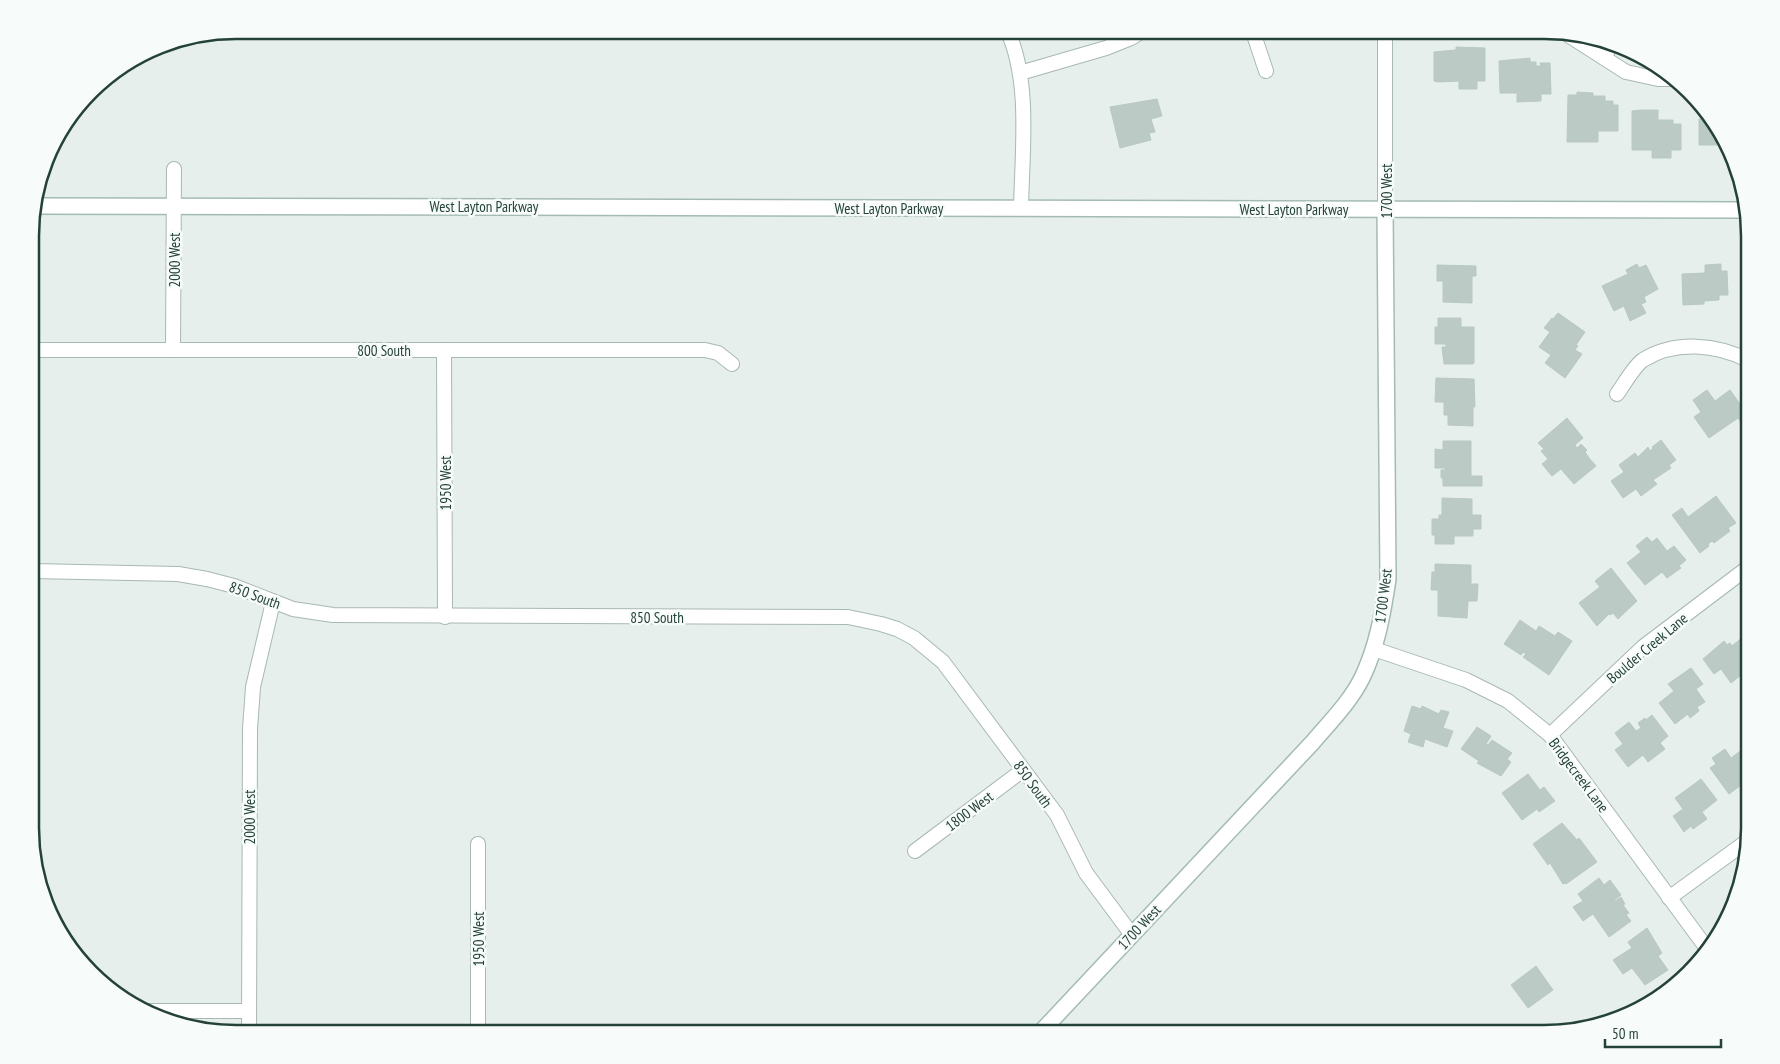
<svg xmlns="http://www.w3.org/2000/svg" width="1780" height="1064" font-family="'PT Sans Narrow',sans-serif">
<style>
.building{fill:#bbcac4;stroke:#b8c9c2}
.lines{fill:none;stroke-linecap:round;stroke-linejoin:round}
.street-casing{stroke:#a8b8b2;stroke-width:16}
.secondary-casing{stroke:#a4bbb3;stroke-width:18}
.street{stroke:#fff;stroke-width:14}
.secondary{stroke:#fff;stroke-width:15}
.labels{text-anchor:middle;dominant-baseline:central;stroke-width:5;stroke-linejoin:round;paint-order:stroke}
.street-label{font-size:15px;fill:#24423a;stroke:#f7fbf9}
.rim{fill:none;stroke:#24423a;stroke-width:2.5}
</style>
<rect width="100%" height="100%" fill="#e6efeb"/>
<!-- building -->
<g class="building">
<polygon points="1456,47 1485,48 1485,81 1477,81 1477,89 1459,89 1459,81 1438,82 1434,81 1434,52 1456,50"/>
<polygon points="1530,58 1530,62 1536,62 1536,66 1541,66 1540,63 1550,63 1551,94 1541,94 1541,101 1517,102 1517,93 1500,93 1499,61"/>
<polygon points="1577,92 1593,93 1593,96 1605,96 1605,101 1613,101 1613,105 1618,105 1618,131 1598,131 1598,142 1567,142 1568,95 1577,95"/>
<polygon points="1157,99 1162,116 1151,119 1155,132 1149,133 1151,140 1120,148 1110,107"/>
<polygon points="1641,110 1658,110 1658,120 1673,120 1673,124 1681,124 1681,150 1671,150 1671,158 1652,158 1652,150 1632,150 1632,111"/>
<polygon points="1699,119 1711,119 1713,121 1722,133 1727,149 1722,149 1722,145 1699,145"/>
<polygon points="1637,264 1639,268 1646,265 1658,289 1644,297 1646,302 1641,304 1646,313 1630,321 1624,306 1614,311 1602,286 1628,274 1626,270"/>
<polygon points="1721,264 1721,271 1727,271 1728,295 1719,295 1719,300 1704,301 1704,304 1683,305 1682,274 1705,273 1705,265"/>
<polygon points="1437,265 1476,266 1476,276 1472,276 1472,303 1443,302 1443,281 1437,281"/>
<polygon points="1558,313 1585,332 1576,345 1578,346 1575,350 1582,354 1565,378 1545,363 1551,355 1539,347 1550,332 1544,328 1552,318 1553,319"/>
<polygon points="1438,318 1461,318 1461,327 1474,327 1474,363 1473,364 1444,364 1442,347 1446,347 1446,344 1435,344 1435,327 1438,327"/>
<polygon points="1436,378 1474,379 1475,407 1473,407 1473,426 1448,425 1448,415 1444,415 1444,402 1435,402"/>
<polygon points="1707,390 1715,401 1730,390 1750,418 1750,424 1745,428 1738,418 1709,438 1694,417 1701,412 1693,400"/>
<polygon points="1567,418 1583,438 1575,445 1577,448 1581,444 1587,450 1585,452 1589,458 1596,466 1574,484 1561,469 1552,476 1542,464 1548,459 1541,451 1544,449 1538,443"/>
<polygon points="1661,440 1676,460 1669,465 1671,468 1653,480 1657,484 1641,496 1636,489 1623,498 1611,481 1624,472 1619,465 1635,453 1638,457 1648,447 1650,451 1653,448 1652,447"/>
<polygon points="1443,441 1471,441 1471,476 1482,476 1482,486 1443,486 1443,478 1441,478 1441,470 1445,470 1445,468 1435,468 1435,449 1443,450"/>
<polygon points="1716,496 1736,523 1728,528 1730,531 1714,543 1712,541 1708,544 1709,546 1700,553 1672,515 1682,508 1688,517"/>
<polygon points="1442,498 1472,499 1472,515 1481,515 1481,529 1473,529 1473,536 1454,536 1454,544 1435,544 1435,535 1432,535 1432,519 1439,519 1439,515 1442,515"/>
<polygon points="1647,537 1652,542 1657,538 1667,551 1674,546 1686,560 1679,566 1681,568 1667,578 1662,572 1645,585 1627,563 1641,552 1636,546"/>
<polygon points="1435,564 1471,565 1471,584 1478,584 1477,601 1468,601 1467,618 1438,616 1438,590 1431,590 1432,572 1435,572"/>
<polygon points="1611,568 1637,601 1618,619 1613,613 1610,615 1609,614 1597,626 1579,603 1600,587 1595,581"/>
<polygon points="1520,620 1536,631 1539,626 1555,636 1558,632 1572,641 1549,675 1523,657 1526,654 1523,652 1521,655 1504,644"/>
<polygon points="1744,636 1750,644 1750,668 1731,683 1721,669 1714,674 1703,659 1724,641 1727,645 1730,643 1732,646"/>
<polygon points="1691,668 1703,684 1696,689 1705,702 1697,707 1699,711 1690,718 1688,714 1675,724 1659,703 1674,691 1668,684"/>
<polygon points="1412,706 1421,709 1422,706 1439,714 1441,710 1449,712 1443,728 1453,731 1447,747 1425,739 1423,747 1408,742 1411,734 1404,731"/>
<polygon points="1652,715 1668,736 1660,743 1665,749 1648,762 1643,755 1628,767 1615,750 1623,744 1615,733 1629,722 1636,731 1641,728 1638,723 1645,718 1646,720"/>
<polygon points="1477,727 1491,736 1486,744 1488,745 1492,740 1512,753 1507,759 1511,762 1501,776 1477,763 1479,761 1461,749"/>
<polygon points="1725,749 1731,758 1743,749 1750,759 1749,790 1744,783 1729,794 1710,768 1716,764 1712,758"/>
<polygon points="1528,774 1540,790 1544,787 1555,801 1539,812 1537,809 1522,820 1502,793"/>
<polygon points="1701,779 1717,800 1702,812 1707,819 1693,829 1691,826 1684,832 1673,816 1683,809 1675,798"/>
<polygon points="1562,823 1577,840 1579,838 1597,862 1566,884 1565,883 1563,884 1550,863 1548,865 1533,844"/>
<polygon points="1599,878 1604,885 1610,880 1621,895 1614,900 1615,901 1621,897 1625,904 1623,905 1629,913 1626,915 1631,921 1609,937 1593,914 1583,921 1573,907 1583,901 1578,894"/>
<polygon points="1647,928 1662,953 1658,956 1668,970 1645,985 1632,968 1623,974 1613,960 1632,948 1628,942"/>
<polygon points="1536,966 1553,990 1528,1008 1511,985"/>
<polygon points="783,1026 800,1026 800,1034 784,1034"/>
</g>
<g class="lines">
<!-- street casing -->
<g class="street-casing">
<g id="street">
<path d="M 1007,30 C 1031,80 1022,153 1021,208"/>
<polyline points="1251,30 1254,35 1266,71"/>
<polyline points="1565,33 1626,72 1658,79 1675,79"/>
<polyline points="1604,58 1612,43"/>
<polyline points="1020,73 1106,48 1131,38 1144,30"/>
<polyline points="1385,209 1385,30"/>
<polyline points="32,350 705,350 718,353 732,364"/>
<polyline points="173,350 174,169"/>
<polyline points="444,350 445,617"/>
<path d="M 1617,394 C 1623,386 1634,366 1643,360 C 1675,340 1717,344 1750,361"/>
<polyline points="32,571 178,574 207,579 234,586 293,609 333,615 848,617 881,624 897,629 914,638 943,662 1057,815 1086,873 1132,935"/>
<polyline points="1374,649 1466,680 1508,701 1550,735 1708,950"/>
<polyline points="1550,735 1643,647 1750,566"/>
<polyline points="478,844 478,1034"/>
<polyline points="915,851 1023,770"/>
<polyline points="1669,898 1750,839"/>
<polyline points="145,1011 249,1011"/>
<polyline points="249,1034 250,729 253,687 273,602"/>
</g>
</g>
<!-- secondary casing -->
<g class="secondary-casing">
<g id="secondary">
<polyline points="33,206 1746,210"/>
<path d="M 1039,1034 L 1313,742 C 1330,722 1350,702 1362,678 C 1377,647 1383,613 1388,579 L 1385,209"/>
</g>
</g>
<!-- street -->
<use href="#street" class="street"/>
<!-- secondary -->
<use href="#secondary" class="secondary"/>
</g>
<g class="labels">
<!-- street labels -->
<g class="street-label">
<text transform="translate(1386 191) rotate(-90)">1700 West</text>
<text x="484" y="206">West Layton Parkway</text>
<text x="889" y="208">West Layton Parkway</text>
<text x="1294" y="209">West Layton Parkway</text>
<text transform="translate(174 260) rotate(-90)">2000 West</text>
<text x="384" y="350">800 South</text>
<text transform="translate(445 483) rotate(-90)">1950 West</text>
<text transform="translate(255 595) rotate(20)">850 South</text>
<text transform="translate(1383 596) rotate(-83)">1700 West</text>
<text x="657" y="617">850 South</text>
<text transform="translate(1647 648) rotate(-40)">Boulder Creek Lane</text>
<text transform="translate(1579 775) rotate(53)">Bridgecreek Lane</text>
<text transform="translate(1033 784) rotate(54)">850 South</text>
<text transform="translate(969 811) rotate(-37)">1800 West</text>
<text transform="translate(249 817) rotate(-90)">2000 West</text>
<text transform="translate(1139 927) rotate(-47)">1700 West</text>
<text transform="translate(478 939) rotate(-90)">1950 West</text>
</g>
</g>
<!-- crop -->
<path d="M0 0H1780V1064H0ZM236 39H1544A197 197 0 0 1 1741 236V828A197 197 0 0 1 1544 1025H236A197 197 0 0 1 39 828V236A197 197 0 0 1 236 39Z" fill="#f7fbf9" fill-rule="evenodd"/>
<path class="rim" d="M236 39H1544A197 197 0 0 1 1741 236V828A197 197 0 0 1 1544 1025H236A197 197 0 0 1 39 828V236A197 197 0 0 1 236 39Z"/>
<!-- scale -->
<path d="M1605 1039v8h116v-8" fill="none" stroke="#24423a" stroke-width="2.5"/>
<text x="1612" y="1039" font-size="15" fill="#24423a" stroke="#f7fbf9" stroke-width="4" paint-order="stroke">50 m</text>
</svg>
